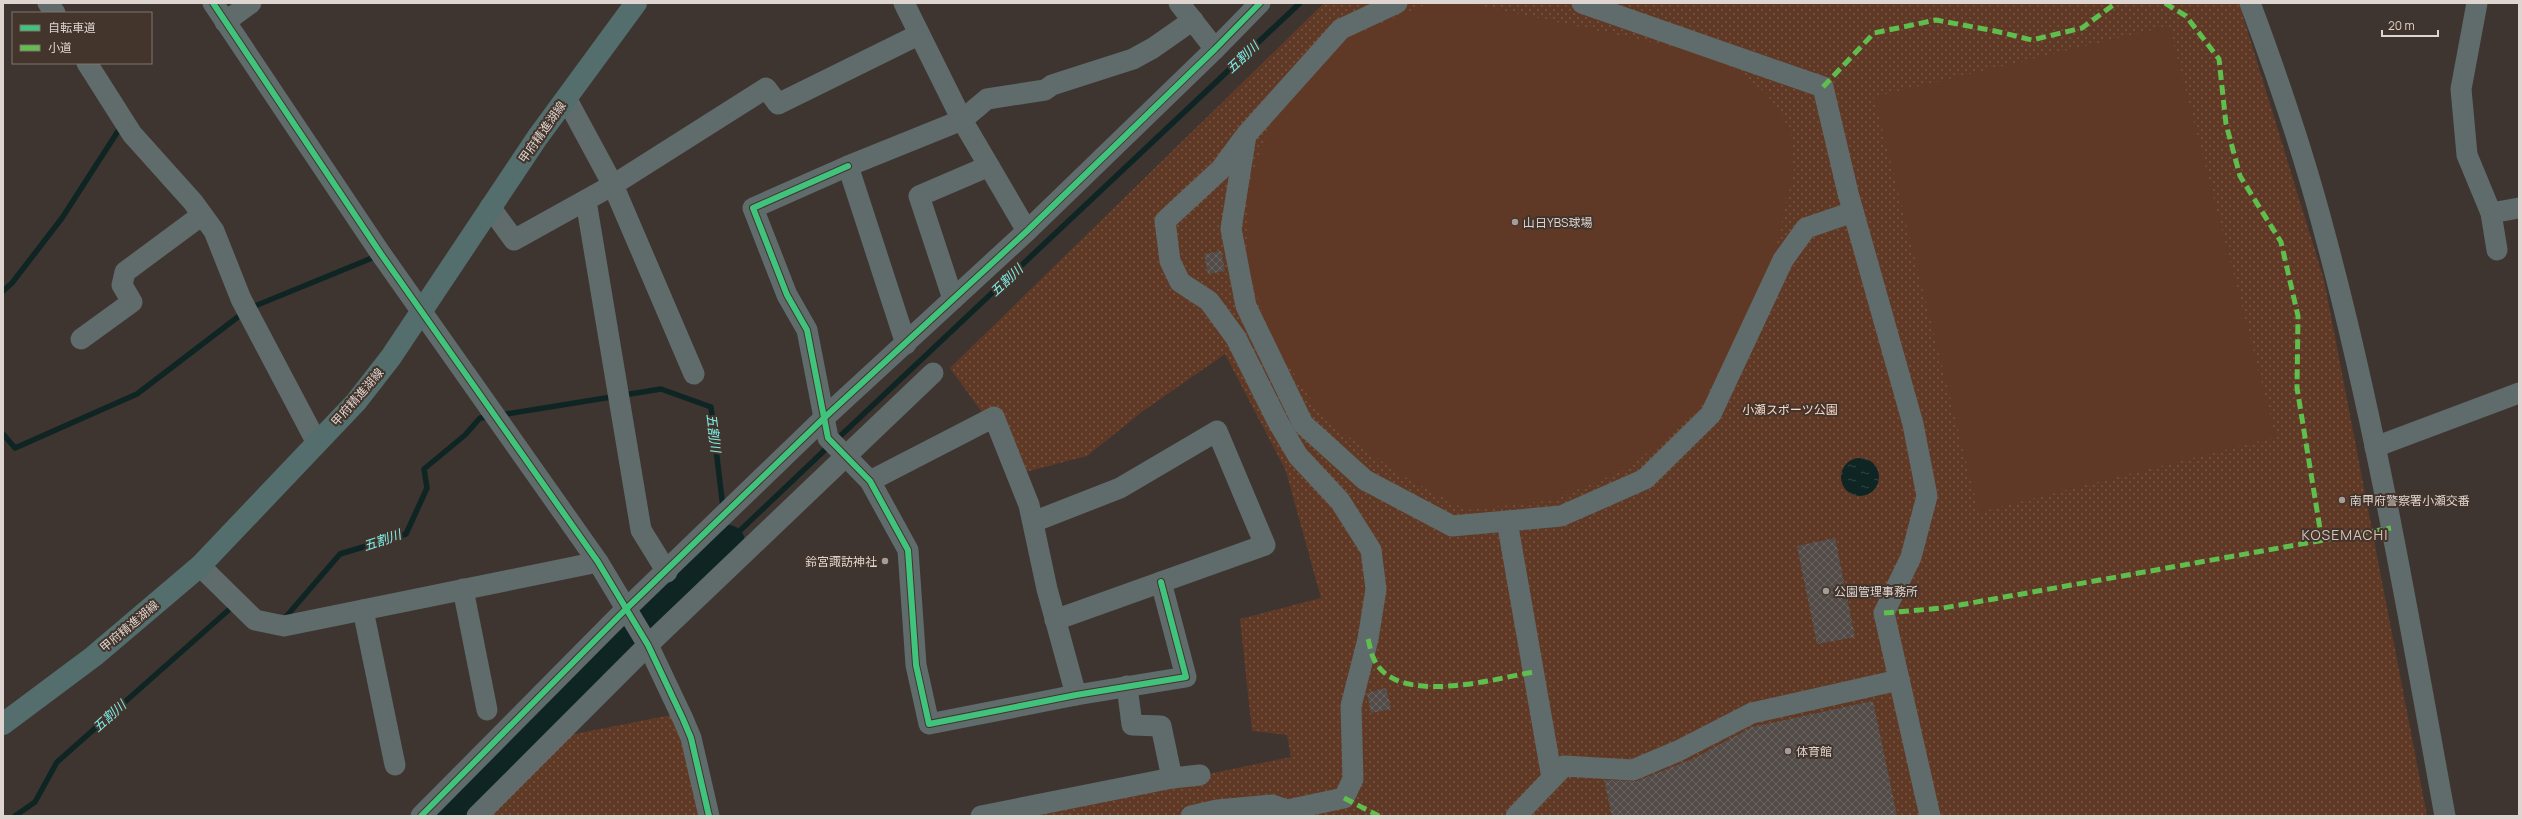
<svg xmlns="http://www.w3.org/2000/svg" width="2522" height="819" font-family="Manrope,'Noto Sans JP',sans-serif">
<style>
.park{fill:url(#park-dots)}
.garden{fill:#603926}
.water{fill:url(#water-ripples)}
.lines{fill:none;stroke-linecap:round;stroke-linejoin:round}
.stream{stroke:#0f2523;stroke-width:5.5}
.river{stroke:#0f2523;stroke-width:34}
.building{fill:url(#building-cross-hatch)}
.minor{stroke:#5f6c6b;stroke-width:21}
.major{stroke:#536e6c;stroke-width:22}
.quiet{stroke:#5fbe4e;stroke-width:5;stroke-dasharray:10 5;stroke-linecap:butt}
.cycleway-casing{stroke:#43342c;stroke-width:8}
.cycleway{stroke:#40c37c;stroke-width:6}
.poi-dot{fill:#a79d98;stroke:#43342c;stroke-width:1.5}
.labels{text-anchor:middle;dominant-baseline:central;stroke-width:4;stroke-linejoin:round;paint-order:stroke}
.street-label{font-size:12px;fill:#dfd5d0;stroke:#43342c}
.poi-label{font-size:12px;fill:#dfd5d0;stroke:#43342c;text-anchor:start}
.park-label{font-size:12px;fill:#fadac9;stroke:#43342c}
.water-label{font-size:13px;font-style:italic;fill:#7cf1ee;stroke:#43342c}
.quarter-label{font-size:14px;letter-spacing:1px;fill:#d7c4bb;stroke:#43342c}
</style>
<defs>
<pattern id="park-dots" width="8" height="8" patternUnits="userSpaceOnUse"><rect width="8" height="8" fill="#603926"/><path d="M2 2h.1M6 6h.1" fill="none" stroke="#765544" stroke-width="1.8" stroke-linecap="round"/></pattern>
<pattern id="water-ripples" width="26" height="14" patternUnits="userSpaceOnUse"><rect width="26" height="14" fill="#0f2523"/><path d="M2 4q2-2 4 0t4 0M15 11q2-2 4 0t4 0" fill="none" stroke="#324442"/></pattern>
<pattern id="building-cross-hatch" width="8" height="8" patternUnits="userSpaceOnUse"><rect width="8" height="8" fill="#524b48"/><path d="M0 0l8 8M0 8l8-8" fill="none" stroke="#6a6461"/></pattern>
</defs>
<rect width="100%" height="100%" fill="#3e3531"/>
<!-- park -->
<g class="park">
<polygon points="1324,3 2239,3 2324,280 2427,816 1004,816 1291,757 1287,735 1252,731 1240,619 1321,598 1286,471 1225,354 1143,411 1087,456 1025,472 950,368"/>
<polygon points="671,715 683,747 699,816 481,816 555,738"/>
</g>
<!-- garden -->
<g class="garden">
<polygon points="1429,3 1468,3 1716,56 1766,93 1790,129 1794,171 1771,269 1699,410 1630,467 1553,500 1466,510 1396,472 1322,417 1271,338 1246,263 1250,181 1276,109 1336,43"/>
<polygon points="2169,26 2276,437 1979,512 1874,97"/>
</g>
<!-- water -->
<circle class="water" cx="1860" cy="477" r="19"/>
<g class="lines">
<!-- stream -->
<g class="stream">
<polyline points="3,291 12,283 62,218 120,128 118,125"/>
<polyline points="250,308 377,256"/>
<polyline points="500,415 661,389 711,407 723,508"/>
<polyline points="3,434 15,448 137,394 243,313"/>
<polyline points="836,440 1300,3"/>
<polyline points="725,520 728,542 829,446"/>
<polyline points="284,619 340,554 406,534 427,488 424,469 465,435 480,418 489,417"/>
<polyline points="15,816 35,802 57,762 232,607 235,608"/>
</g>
<!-- river -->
<polyline class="river" points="446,816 728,542"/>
</g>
<!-- building -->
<g class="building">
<polygon points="1221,251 1225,271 1208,274 1204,254"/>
<polygon points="1835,538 1855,637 1817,644 1797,546"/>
<polygon points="1386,688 1391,709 1371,713 1367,693"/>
<polygon points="1873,701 1897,816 1612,816 1604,780 1637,781 1695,758 1752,727"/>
</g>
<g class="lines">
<!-- minor -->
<g class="minor">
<polyline points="48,3 55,13"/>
<polyline points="213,3 381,254 598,562 648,645 683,719 691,738 709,816"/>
<polyline points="904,3 962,120 1027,231"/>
<polyline points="1179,3 1215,49"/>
<polyline points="1397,3 1341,29 1246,135 1231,229 1246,306 1303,424 1365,480 1452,526 1561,516 1645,479 1711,414 1783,260 1806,228 1853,212"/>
<polyline points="1582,3 1823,87 1848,193 1913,424 1927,496 1911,557 1884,613 1930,816"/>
<path d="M 2250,3 C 2278,78 2304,154 2324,231 C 2376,423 2409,620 2445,816"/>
<polyline points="2477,3 2461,89 2467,155 2491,213 2497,250"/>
<polyline points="225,22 251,3"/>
<polyline points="87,63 132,134 193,202 214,231 241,299 317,443"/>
<polyline points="566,98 613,185 694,374"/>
<polyline points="1243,139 1221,169 1165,221 1170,261 1180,282 1209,301 1236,338 1278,422 1298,456 1340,501 1371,550 1376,589 1368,639 1351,706 1353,779 1344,798 1287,810"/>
<polyline points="848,166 753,208 787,295 807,330 828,438 870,481 908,550 916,665 929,724 1076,695 1186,677 1161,582"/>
<polyline points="586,201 641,530 667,572"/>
<polyline points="490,207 514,240 613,185 766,88 778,104 918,35"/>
<polyline points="2491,213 2519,208"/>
<polyline points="953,299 919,196 989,166"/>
<polyline points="81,339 132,302 122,285 125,272 202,215"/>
<polyline points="906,344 848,166 962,120 987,99 1045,90 1052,85 1133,59 1153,48 1193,20"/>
<polyline points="2375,447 2519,393"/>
<polyline points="870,481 994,417 1029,505 1047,589 1076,695"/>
<polyline points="1507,521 1552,778"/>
<polyline points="1033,522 1120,488 1217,431 1265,545 1055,620"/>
<polyline points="200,566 255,620 284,626 598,562"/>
<polyline points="463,589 487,710"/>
<polyline points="363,610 395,765"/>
<polyline points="1127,686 1132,725 1161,726 1172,778"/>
<polyline points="421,816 626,609 824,418 1027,231 1215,49 1260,3"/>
<polyline points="477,816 648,645 933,373"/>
<polyline points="981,816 1172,778 1200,775"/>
<polyline points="1191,816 1217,810 1272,805 1299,814"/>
<polyline points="1516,816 1564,766 1633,770 1678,751 1752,713 1899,680"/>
</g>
<!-- major -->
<polyline class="major" points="3,724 94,656 200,566 356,402 391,357 537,138 636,3"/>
<!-- quiet -->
<g class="quiet">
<polyline points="2165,3 2186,16 2219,59 2226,124 2240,176 2281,242 2298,316 2297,388 2322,541"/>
<polyline points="1823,87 1874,33 1936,20 1995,31 2032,40 2082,28 2116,3"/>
<polyline points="1884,613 1943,608 2391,528"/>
<path d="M 1368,639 C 1370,645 1370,651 1373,657 C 1393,708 1494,679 1533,672"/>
<polyline points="1344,798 1379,816"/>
</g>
<!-- cycleway casing -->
<g class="cycleway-casing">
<g id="cycleway">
<polyline points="213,3 381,254 598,562 648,645 683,719 691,738 709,816"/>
<polyline points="848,166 753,208 787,295 807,330 828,438 870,481 908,550 916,665 929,724 1076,695 1186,677 1161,582"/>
<polyline points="421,816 626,609 824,418 1027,231 1215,49 1260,3"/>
</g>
</g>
<!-- cycleway -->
<use href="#cycleway" class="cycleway"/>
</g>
<!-- markers -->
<g class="poi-dot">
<circle cx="1515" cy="222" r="4"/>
<circle cx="2342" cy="500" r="4"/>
<circle cx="885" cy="561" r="4"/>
<circle cx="1826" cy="591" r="4"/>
<circle cx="1788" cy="751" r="4"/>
</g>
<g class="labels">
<!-- street labels -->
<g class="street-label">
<text transform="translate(542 132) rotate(-55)">甲府精進湖線</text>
<text transform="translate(357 397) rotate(-49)">甲府精進湖線</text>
<text transform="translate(129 626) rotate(-40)">甲府精進湖線</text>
</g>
<!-- poi labels -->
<g class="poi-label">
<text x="1523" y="222">山日YBS球場</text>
<text x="2350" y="500">南甲府警察署小瀬交番</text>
<text x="877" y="561" text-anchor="end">鈴宮諏訪神社</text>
<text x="1834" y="591">公園管理事務所</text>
<text x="1796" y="751">体育館</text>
</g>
<!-- park labels -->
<g class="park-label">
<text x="1790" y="409">小瀬スポーツ公園</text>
</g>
<!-- water labels -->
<g class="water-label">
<text transform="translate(1242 57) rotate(-43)">五割川</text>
<text transform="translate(1006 280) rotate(-43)">五割川</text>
<text transform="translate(714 433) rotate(83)">五割川</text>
<text transform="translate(382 540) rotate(-19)">五割川</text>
<text transform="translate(109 716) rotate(-42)">五割川</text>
</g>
<!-- quarter labels -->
<g class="quarter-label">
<text x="2345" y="534">KOSEMACHI</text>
</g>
</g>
<!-- border -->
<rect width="2522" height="819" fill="none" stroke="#dfd5d0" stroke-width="8"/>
<!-- legend -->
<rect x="12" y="12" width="140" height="52" fill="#43342c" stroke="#81746e"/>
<rect x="20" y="25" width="20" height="6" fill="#40c37c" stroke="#81746e"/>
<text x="48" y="32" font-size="12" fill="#dfd5d0">自転車道</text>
<rect x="20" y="45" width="20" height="6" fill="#5fbe4e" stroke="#81746e"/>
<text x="48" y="52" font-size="12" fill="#dfd5d0">小道</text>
<!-- scale -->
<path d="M2382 30v6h56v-6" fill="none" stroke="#dfd5d0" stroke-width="2"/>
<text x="2388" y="30" font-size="12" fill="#dfd5d0" stroke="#43342c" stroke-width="3" paint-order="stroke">20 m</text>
</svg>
